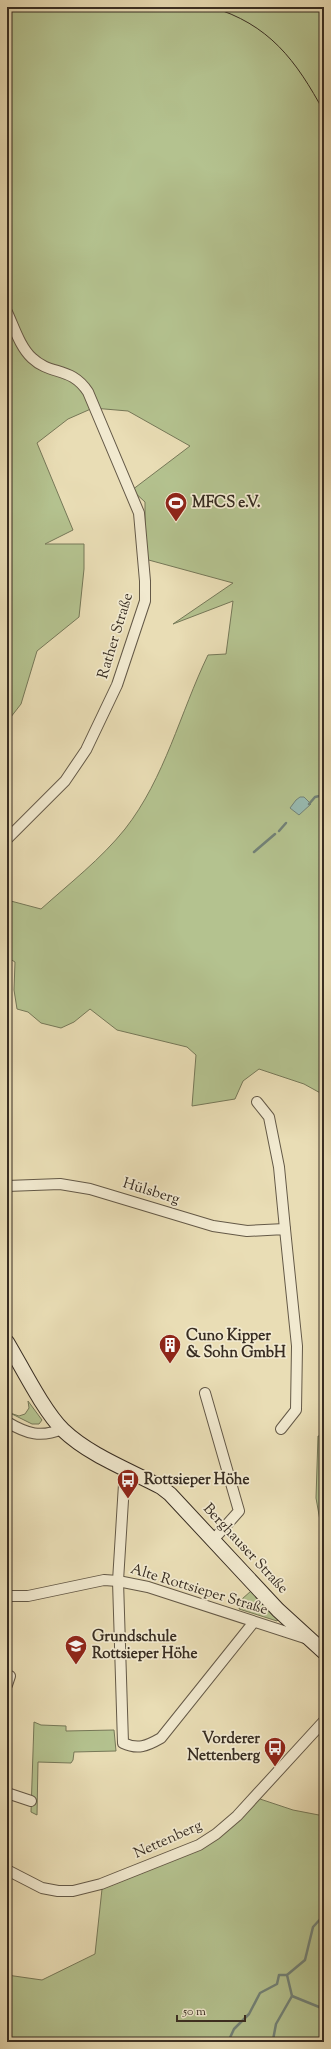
<svg xmlns="http://www.w3.org/2000/svg" width="331" height="2049" font-family="'Sorts Mill Goudy',serif">
<style>
.green{fill:#b4c28f;stroke:#767858}
.water{fill:#98bbb2;stroke:#728278}
.lines{fill:none;stroke-linecap:round;stroke-linejoin:round}
.stream{stroke:#728278;stroke-width:2.5}
.street-casing{stroke:#645947;stroke-width:12}
.secondary-casing{stroke:#382d22;stroke-width:16}
.street{stroke:#f1e9cf;stroke-width:10}
.secondary{stroke:#f1e9cf;stroke-width:14}
.tram{stroke:#382d22;stroke-width:1}
.labels{text-anchor:middle;dominant-baseline:central;stroke-width:3.5;stroke-linejoin:round;paint-order:stroke}
.poi-label{font-size:15px;font-weight:bold;fill:#382d22;stroke:#f1e9cf;text-anchor:start}
.street-label{font-size:15px;fill:#382d22;stroke:#f1e9cf}
</style>
<rect width="100%" height="100%" fill="#e9ddb5"/>
<filter id="stains"><feTurbulence type="fractalNoise" baseFrequency=".005" numOctaves="4"/><feColorMatrix values="0 0 0 0 .2 0 0 0 0 .09 0 0 0 0 .02 0 0 0 .5 -.17"/></filter>
<radialGradient id="worn" r=".72"><stop offset=".6" stop-color="#630" stop-opacity="0"/><stop offset="1" stop-color="#630" stop-opacity=".3"/></radialGradient>
<!-- green -->
<g class="green">
<path d="M 7,7 L 324,7 L 324,1095 L 304,1084 L 259,1069 L 243,1081 L 235,1099 L 192,1106 L 196,1055 L 187,1047 L 117,1030 L 90,1009 L 74,1022 L 61,1028 L 41,1023 L 28,1012 L 17,1009 L 14,990 L 15,962 L 7,957 L 7,900 L 41,909 C 70,883 101,859 125,829 C 165,778 180,713 208,655 L 226,654 L 233,601 L 173,624 L 233,583 L 145,559 L 145,502 L 132,490 L 190,446 L 128,411 L 93,408 L 68,419 L 37,443 L 73,530 L 45,544 L 84,544 L 84,569 L 79,617 L 37,651 L 21,704 L 7,722 Z"/>
<polygon points="28,1401 42,1420 39,1424 32,1424 10,1413 19,1416 25,1414 29,1408"/>
<polygon points="318,1436 324,1436 324,1543 316,1498"/>
<polygon points="251,1591 278,1620 277,1621 239,1609 242,1599"/>
<polygon points="34,1722 41,1725 66,1726 66,1731 114,1730 116,1751 74,1752 73,1760 71,1763 38,1762 37,1815 31,1812"/>
<polygon points="260,1799 293,1810 324,1816 324,2042 7,2042 7,1975 42,1980 95,1954 102,1889 198,1850"/>
</g>
<!-- water -->
<polygon class="water" points="300,797 304,797 311,804 299,815 290,808 296,800"/>
<g class="lines">
<!-- stream -->
<g class="stream">
<polyline points="309,804 315,797 324,795"/>
<polyline points="279,831 286,823"/>
<polyline points="254,852 275,834"/>
<polyline points="292,1996 324,2009"/>
<polyline points="228,2042 234,2029 249,2014 260,1993 277,1984 279,1975 287,1975"/>
<polyline points="269,2042 273,2040 276,2024 292,1996 287,1975 305,1960 313,1927 324,1915"/>
</g>
<!-- street casing -->
<g class="street-casing">
<g id="street">
<path d="M 7,312 C 14,327 20,347 32,358 C 51,376 71,366 88,392 L 139,513 L 145,581 L 145,601 L 117,685 L 86,750 L 65,781 L 7,839"/>
<polyline points="257,1102 269,1117 279,1167 285,1229"/>
<polyline points="7,1186 60,1184 90,1189 213,1226 247,1231 285,1229 297,1346 296,1410 281,1429"/>
<polyline points="205,1393 239,1511 214,1539"/>
<path d="M 7,1422 C 27,1434 41,1438 62,1429"/>
<path d="M 125,1468 L 118,1581 L 123,1743 C 138,1750 147,1746 161,1738 L 253,1623"/>
<polyline points="7,1596 28,1596 104,1580 118,1581 148,1587 308,1639"/>
<polyline points="7,1685 10,1676"/>
<polyline points="7,1793 31,1801"/>
<polyline points="7,1870 42,1888 58,1891 73,1891 101,1884 199,1845 216,1834 237,1816 324,1721"/>
</g>
</g>
<!-- secondary casing -->
<g class="secondary-casing">
<path id="secondary" d="M 7,1342 C 22,1367 43,1410 63,1430 C 89,1455 129,1470 161,1487 L 170,1494 L 278,1610 L 324,1652"/>
</g>
<!-- street -->
<use href="#street" class="street"/>
<!-- secondary -->
<use href="#secondary" class="secondary"/>
<!-- tram -->
<path class="tram" d="M 211,7 C 269,24 296,60 324,112"/>
</g>
<!-- icons -->
<defs>
<g id="stadium-pin" transform="scale(1.15)"><path d="M0 17L-7.5 6A9.5 9.5 0 1 1 7.5 6Z" fill="#8f2418" stroke="#f1e9cf"/><path d="M0-5a6.5 5 0 1 0 0 10a6.5 5 0 1 0 0-10ZM-3.5-1.8h7v3.6h-7Z" fill="#fff"/></g>
<g id="building-pin" transform="scale(1.15)"><path d="M0 17L-7.5 6A9.5 9.5 0 1 1 7.5 6Z" fill="#8f2418" stroke="#f1e9cf"/><path d="M-4-6H4V6H1V3H-1V6H-4ZM-2.5-4.3h1.7v1.8h-1.7ZM.8-4.3h1.7v1.8H.8ZM-2.5-1h1.7V.8h-1.7ZM.8-1h1.7V.8H.8Z" fill="#fff"/></g>
<g id="bus-pin" transform="scale(1.15)"><path d="M0 17L-7.5 6A9.5 9.5 0 1 1 7.5 6Z" fill="#8f2418" stroke="#f1e9cf"/><path d="M-5-6H5V4H4V6H2V4H-2V6H-4V4H-5ZM-3.5-4V0h7V-4ZM-3.5 1.2v1.5H-2V1.2ZM2 1.2v1.5H3.5V1.2Z" fill="#fff"/></g>
<g id="school-pin" transform="scale(1.15)"><path d="M0 17L-7.5 6A9.5 9.5 0 1 1 7.5 6Z" fill="#8f2418" stroke="#f1e9cf"/><path d="M0-5L7-2L0 1L-7-2ZM-4 1L0 2.5L4 1V4Q0 6-4 4Z" fill="#fff"/></g>
</defs>
<g fill-rule="evenodd">
<use href="#stadium-pin" x="176" y="503"/>
<use href="#building-pin" x="170" y="1345"/>
<use href="#bus-pin" x="128" y="1480"/>
<use href="#school-pin" x="76" y="1646"/>
<use href="#bus-pin" x="275" y="1748"/>
</g>
<g class="labels">
<!-- poi labels -->
<g class="poi-label">
<text x="192" y="503">MFCS e.V.</text>
<text x="186" y="1336">Cuno Kipper<tspan x="186" dy="17">&amp; Sohn GmbH</tspan></text>
<text x="144" y="1480">Rottsieper Höhe</text>
<text x="92" y="1637">Grundschule<tspan x="92" dy="17">Rottsieper Höhe</tspan></text>
<text x="260" y="1739" text-anchor="end">Vorderer<tspan x="260" dy="17">Nettenberg</tspan></text>
</g>
<!-- street labels -->
<g class="street-label">
<text transform="translate(116 636) rotate(-73)">Rather Straße</text>
<text transform="translate(151 1192) rotate(17)">Hülsberg</text>
<text transform="translate(245 1549) rotate(47)">Berghauser Straße</text>
<text transform="translate(199 1590) rotate(17)">Alte Rottsieper Straße</text>
<text transform="translate(168 1840) rotate(-24)">Nettenberg</text>
</g>
</g>
<!-- margin -->
<rect width="331" height="2049" fill="none" stroke="#e9ddb5" stroke-width="24"/>
<rect x="8" y="8" width="315" height="2033" fill="none" stroke="#382d22" stroke-width="2"/>
<rect x="12" y="12" width="307" height="2025" fill="none" stroke="#382d22"/>
<!-- scale -->
<path d="M177 2015v6h68v-6" fill="none" stroke="#382d22" stroke-width="2"/>
<text x="183" y="2015" font-size="12" fill="#382d22" stroke="#f1e9cf" stroke-width="3" paint-order="stroke">50 m</text>
<rect width="100%" height="100%" filter="url(#stains)"/>
<rect width="100%" height="100%" fill="url(#worn)"/>
</svg>
